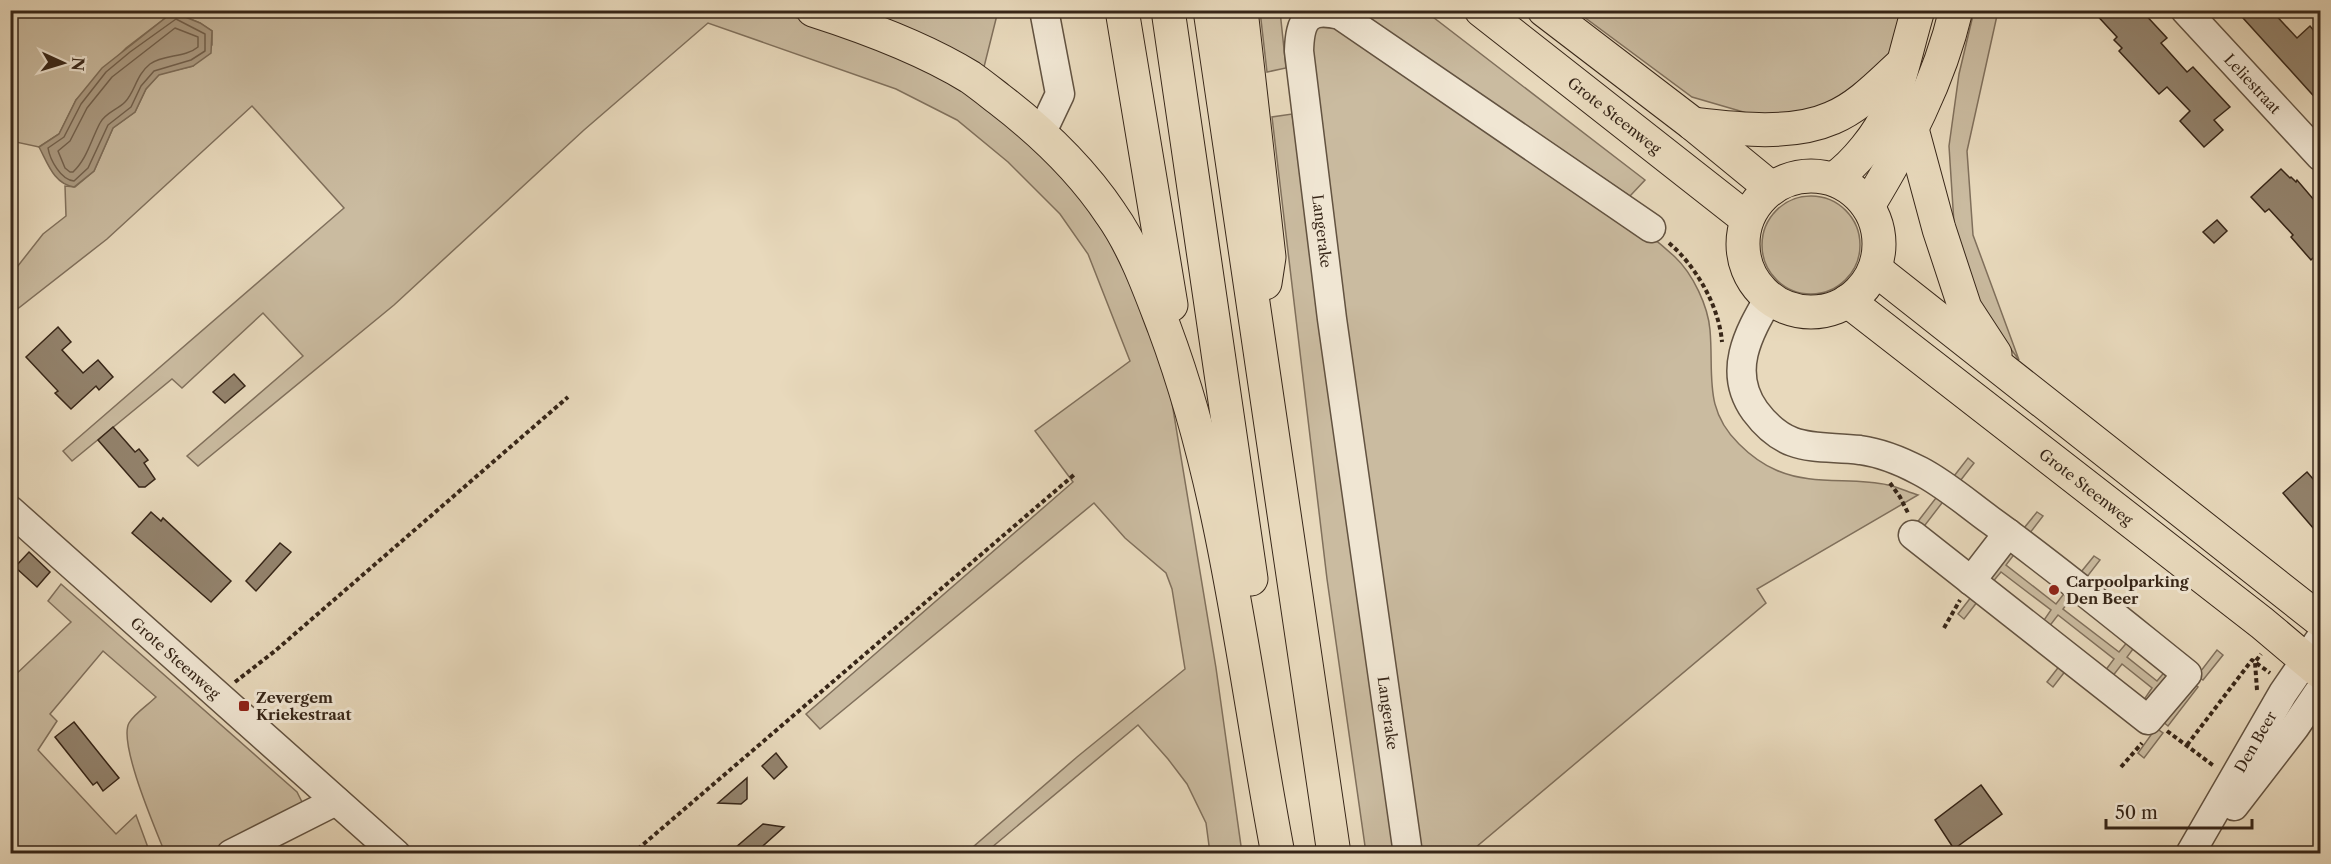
<svg xmlns="http://www.w3.org/2000/svg" width="2331" height="864" font-family="'Libre Caslon Text',serif">
<style>
.green{fill:#cabba0;stroke:#80705c;stroke-width:1.5}
.water{fill:#ac9c84;stroke:#7d6d59;stroke-width:1.5}
.lines{fill:none;stroke-linecap:round;stroke-linejoin:round}
.shore{stroke:#72614e;stroke-width:1.5}
.building{fill:#93836d;stroke:#372618;stroke-width:1.5}
.minor-casing{stroke:#635341;stroke-width:31}
.highway-casing{stroke:#372618;stroke-width:35}
.path{stroke:#372618;stroke-width:4;stroke-dasharray:4.5 3;stroke-linecap:butt}
.minor{stroke:#f0e6d3;stroke-width:28}
.highway{stroke:#e8d9bc;stroke-width:33}
.poi-dot{fill:#8f2418;stroke:#f0e6d3;stroke-width:2}
.labels{text-anchor:middle;dominant-baseline:central;stroke-width:6;stroke-linejoin:round;paint-order:stroke}
.street-label{font-size:15px;fill:#372618;stroke:#f0e6d3}
.poi-label{font-size:15px;font-weight:bold;fill:#372618;stroke:#f0e6d3;text-anchor:start}
</style>
<rect width="100%" height="100%" fill="#e8d9bc"/>
<filter id="stains"><feTurbulence type="fractalNoise" baseFrequency=".00333" numOctaves="4"/><feColorMatrix values="0 0 0 0 .2 0 0 0 0 .09 0 0 0 0 .02 0 0 0 .5 -.17"/></filter>
<radialGradient id="worn" r=".72"><stop offset=".6" stop-color="#630" stop-opacity="0"/><stop offset="1" stop-color="#630" stop-opacity=".3"/></radialGradient>
<!-- green -->
<g class="green">
<polygon points="11,11 776,11 856,37 922,62 997,110 1076,190 1108,239 1134,291 1155,346 1171,397 1216,668 1242,853 1210,853 1206,823 1187,784 1168,759 1138,725 985,853 966,853 1077,757 1185,669 1172,589 1166,573 1125,538 1094,503 820,729 806,714 1073,482 1035,431 1130,361 1088,254 1060,214 1008,162 957,120 896,89 708,23 584,130 394,305 198,466 187,456 303,356 263,313 182,388 172,379 72,461 63,451 344,208 252,106 107,239 11,314 10,276 43,234 66,216 65,186 75,187 94,171 113,128 135,112 146,89 159,74 193,66 212,45 212,31 200,23 173,12 126,48 76,100 59,134 39,147 11,141"/>
<polygon points="843,11 998,11 983,71"/>
<polygon points="1260,11 1280,11 1286,68 1267,72"/>
<polygon points="1357,11 1425,11 1645,180 1630,196"/>
<polygon points="1576,11 1905,11 1886,66 1860,91 1806,116 1764,118 1692,97"/>
<polygon points="1974,11 1998,11 1967,151 1973,235 2019,360 1978,305 1955,239 1949,146 1959,74"/>
<path d="M 1329,23 C 1398,69 1468,114 1538,160 C 1585,190 1634,219 1675,257 C 1693,274 1708,306 1710,330 C 1714,375 1703,409 1739,444 C 1750,455 1762,464 1776,470 C 1812,486 1851,477 1888,485 C 1898,487 1908,492 1918,495 L 1757,589 L 1766,603 L 1469,853 L 1417,853 L 1307,56 L 1317,25 Z"/>
<polygon points="1292,114 1400,853 1366,853 1327,579 1272,117"/>
<circle cx="1811" cy="245" r="49"/>
<polygon points="1968,458 1974,463 1957,485 1951,480"/>
<polygon points="1939,494 1945,499 1922,529 1916,524"/>
<polygon points="2037,512 2043,516 2026,538 2020,533"/>
<polygon points="2009,547 2016,552 2006,565 2056,604 2066,591 2073,596 2063,609 2119,652 2129,640 2136,645 2127,657 2157,681 2167,669 2173,674 2149,706 2143,701 2152,688 2122,664 2112,677 2105,671 2114,659 2058,615 2048,628 2042,623 2051,610 2001,572 1991,584 1985,579"/>
<polygon points="2094,556 2100,560 2083,582 2077,577"/>
<path d="M 61,584 L 297,792 L 302,802 L 295,814 L 213,853 L 165,853 C 156,830 118,743 129,723 C 134,714 148,705 156,697 L 103,651 L 50,714 L 57,721 L 38,750 L 116,834 L 136,815 L 150,853 L 11,854 L 11,679 L 71,622 L 48,601 Z"/>
<polygon points="1975,592 1981,597 1964,619 1958,614"/>
<polygon points="2217,650 2223,655 2203,680 2197,676"/>
<polygon points="2064,660 2070,665 2053,687 2047,682"/>
<polygon points="2192,683 2198,687 2168,726 2162,721"/>
<polygon points="2156,728 2163,733 2144,758 2138,753"/>
</g>
<!-- water -->
<path class="water" d="M 173,12 L 200,23 L 212,31 L 211,53 L 193,66 L 159,75 L 146,89 L 135,112 L 113,128 L 94,171 L 74,187 C 54,184 48,164 39,147 L 59,134 L 76,100 L 102,68 Z"/>
<g class="lines">
<!-- shore -->
<g class="shore">
<path d="M 176,19 L 205,34 L 205,51 L 191,60 L 154,71 L 141,86 L 131,107 L 108,125 L 88,168 L 74,181 C 61,180 50,160 48,148 L 64,137 L 81,104 L 106,72 L 130,52 Z"/>
<path d="M 175,28 L 198,37 L 198,47 C 185,58 164,54 150,64 C 136,75 135,92 125,102 C 117,110 105,113 100,123 C 91,140 87,159 73,172 L 70,172 L 65,168 L 58,151 L 70,141 L 87,108 L 112,77 Z"/>
</g>
</g>
<!-- building -->
<g class="building">
<polygon points="2092,10 2141,10 2167,38 2161,43 2187,72 2193,67 2230,107 2214,120 2223,130 2204,147 2180,121 2190,111 2167,87 2159,94 2119,51 2122,48 2114,40 2117,37"/>
<polygon points="2251,10 2271,10 2297,38 2310,26 2320,38 2320,103 2243,18"/>
<polygon points="2281,169 2290,178 2291,177 2296,182 2297,180 2320,207 2320,251 2311,260 2291,237 2293,235 2269,209 2265,212 2251,197"/>
<polygon points="2217,220 2227,231 2214,243 2203,232"/>
<polygon points="58,327 71,342 62,350 83,373 98,360 113,377 99,390 96,386 71,409 55,393 58,391 26,357"/>
<polygon points="234,374 245,386 225,403 213,392"/>
<polygon points="113,427 135,452 139,449 148,460 144,463 155,479 145,487 139,487 98,440"/>
<polygon points="2307,472 2320,487 2320,536 2283,493"/>
<polygon points="151,512 161,521 163,518 231,581 211,602 132,533"/>
<polygon points="280,543 291,552 256,591 246,581"/>
<polygon points="29,552 50,572 37,587 15,567"/>
<polygon points="74,722 119,778 103,791 97,782 93,785 55,737"/>
<polygon points="776,753 787,767 774,779 762,766"/>
<polygon points="747,778 747,799 741,804 718,803"/>
<polygon points="1981,785 2002,814 1954,849 1935,820"/>
<polygon points="763,824 784,827 754,854 728,854"/>
</g>
<g class="lines">
<!-- minor casing -->
<g class="minor-casing">
<g id="minor">
<path id="s1" d="M 2185,10 L 2320,156"/>
<polyline points="1041,134 1060,94 1044,10"/>
<path d="M 1769,298 C 1748,334 1727,372 1755,411 C 1787,454 1815,445 1860,450 C 1882,453 1901,461 1920,471 C 1945,484 1968,504 1990,520 C 2058,569 2122,622 2187,674 L 2148,720 L 1913,535"/>
<path id="s2" d="M 10,510 L 396,854"/>
<polyline points="1971,581 2008,533"/>
<polyline points="2234,806 2295,727 2320,690"/>
<polyline points="231,854 336,801"/>
<path d="M 1408,854 L 1332,319 L 1299,51 C 1300,20 1307,7 1340,15 L 1651,228"/>
<path id="s3" d="M 2190,854 L 2283,693 L 2320,639"/>
</g>
</g>
<!-- highway casing -->
<g class="highway-casing">
<g id="highway">
<path d="M 813,10 C 866,27 923,48 970,77 C 980,84 990,92 999,99 C 1042,132 1081,169 1111,214 C 1135,248 1149,288 1164,327 C 1227,495 1244,677 1278,854"/>
<polyline points="1122,10 1171,305"/>
<polyline points="1168,10 1251,579"/>
<polyline points="1210,10 1334,854"/>
<polyline points="1241,10 1269,257 1265,283"/>
<path id="s4" d="M 1481,10 L 1747,219"/>
<polyline points="1544,10 1693,124 1771,188"/>
<path d="M 1693,124 C 1736,129 1791,136 1832,118 C 1859,107 1881,83 1902,64"/>
<polyline points="1912,129 1939,229 1965,308 1995,354"/>
<circle cx="1811" cy="244" r="68"/>
<path d="M 1834,179 C 1854,165 1880,134 1889,110 C 1901,78 1908,43 1918,10"/>
<path d="M 1868,206 C 1906,143 1939,82 1956,10"/>
<polyline points="1875,269 2320,620"/>
<path id="s5" d="M 1848,301 L 2262,623 L 2320,672"/>
</g>
</g>
<!-- path -->
<g class="path">
<path d="M 1669,243 C 1696,266 1719,306 1722,342"/>
<polyline points="1890,483 1900,497 1909,515"/>
<polyline points="1944,628 1960,600"/>
<polyline points="235,682 275,651 568,397"/>
<polyline points="2257,690 2255,662 2261,654"/>
<polyline points="2167,731 2214,766"/>
<polyline points="2187,745 2252,660 2270,673"/>
<polyline points="2121,767 2142,743"/>
<polyline points="632,854 1075,474"/>
</g>
<!-- minor -->
<use href="#minor" class="minor"/>
<!-- highway -->
<use href="#highway" class="highway"/>
</g>
<!-- markers -->
<g class="poi-dot">
<circle cx="2054" cy="590" r="6"/>
<rect x="238" y="700" width="12" height="12" rx="3"/>
</g>
<g class="labels">
<!-- street labels -->
<g class="street-label">
<text stroke="none"><textPath href="#s1" startOffset="100">Leliestraat</textPath></text>
<text stroke="none"><textPath href="#s4" startOffset="170">Grote Steenweg</textPath></text>
<text transform="translate(1322 231) rotate(83)">Langerake</text>
<text stroke="none"><textPath href="#s5" startOffset="302">Grote Steenweg</textPath></text>
<text stroke="none"><textPath href="#s2" startOffset="222">Grote Steenweg</textPath></text>
<text transform="translate(1388 713) rotate(82)">Langerake</text>
<text stroke="none"><textPath href="#s3" startOffset="130">Den Beer</textPath></text>
</g>
<!-- poi labels -->
<g class="poi-label">
<text x="2066" y="581">Carpoolparking<tspan x="2066" dy="17">Den Beer</tspan></text>
<text x="256" y="697">Zevergem<tspan x="256" dy="17">Kriekestraat</tspan></text>
</g>
</g>
<!-- margin -->
<rect width="2331" height="864" fill="none" stroke="#e8d9bc" stroke-width="36"/>
<rect x="12" y="12" width="2307" height="840" fill="none" stroke="#372618" stroke-width="3"/>
<rect x="18" y="18" width="2295" height="828" fill="none" stroke="#372618" stroke-width="1.5"/>
<!-- north arrow -->
<g transform="translate(63 63) rotate(94)" stroke="#f0e6d3" stroke-width="4.5" paint-order="stroke">
<path d="M0-4.5L10 22L0 15L-10 22Z" fill="#372618"/>
<text y="-9" font-size="16" font-weight="bold" text-anchor="middle" fill="#372618">N</text>
</g>
<!-- scale -->
<path d="M2106 819v9h146v-9" fill="none" stroke="#372618" stroke-width="3"/>
<text x="2115" y="819" font-size="18" fill="#372618" stroke="#f0e6d3" stroke-width="4.5" paint-order="stroke">50 m</text>
<rect width="100%" height="100%" filter="url(#stains)"/>
<rect width="100%" height="100%" fill="url(#worn)"/>
</svg>
